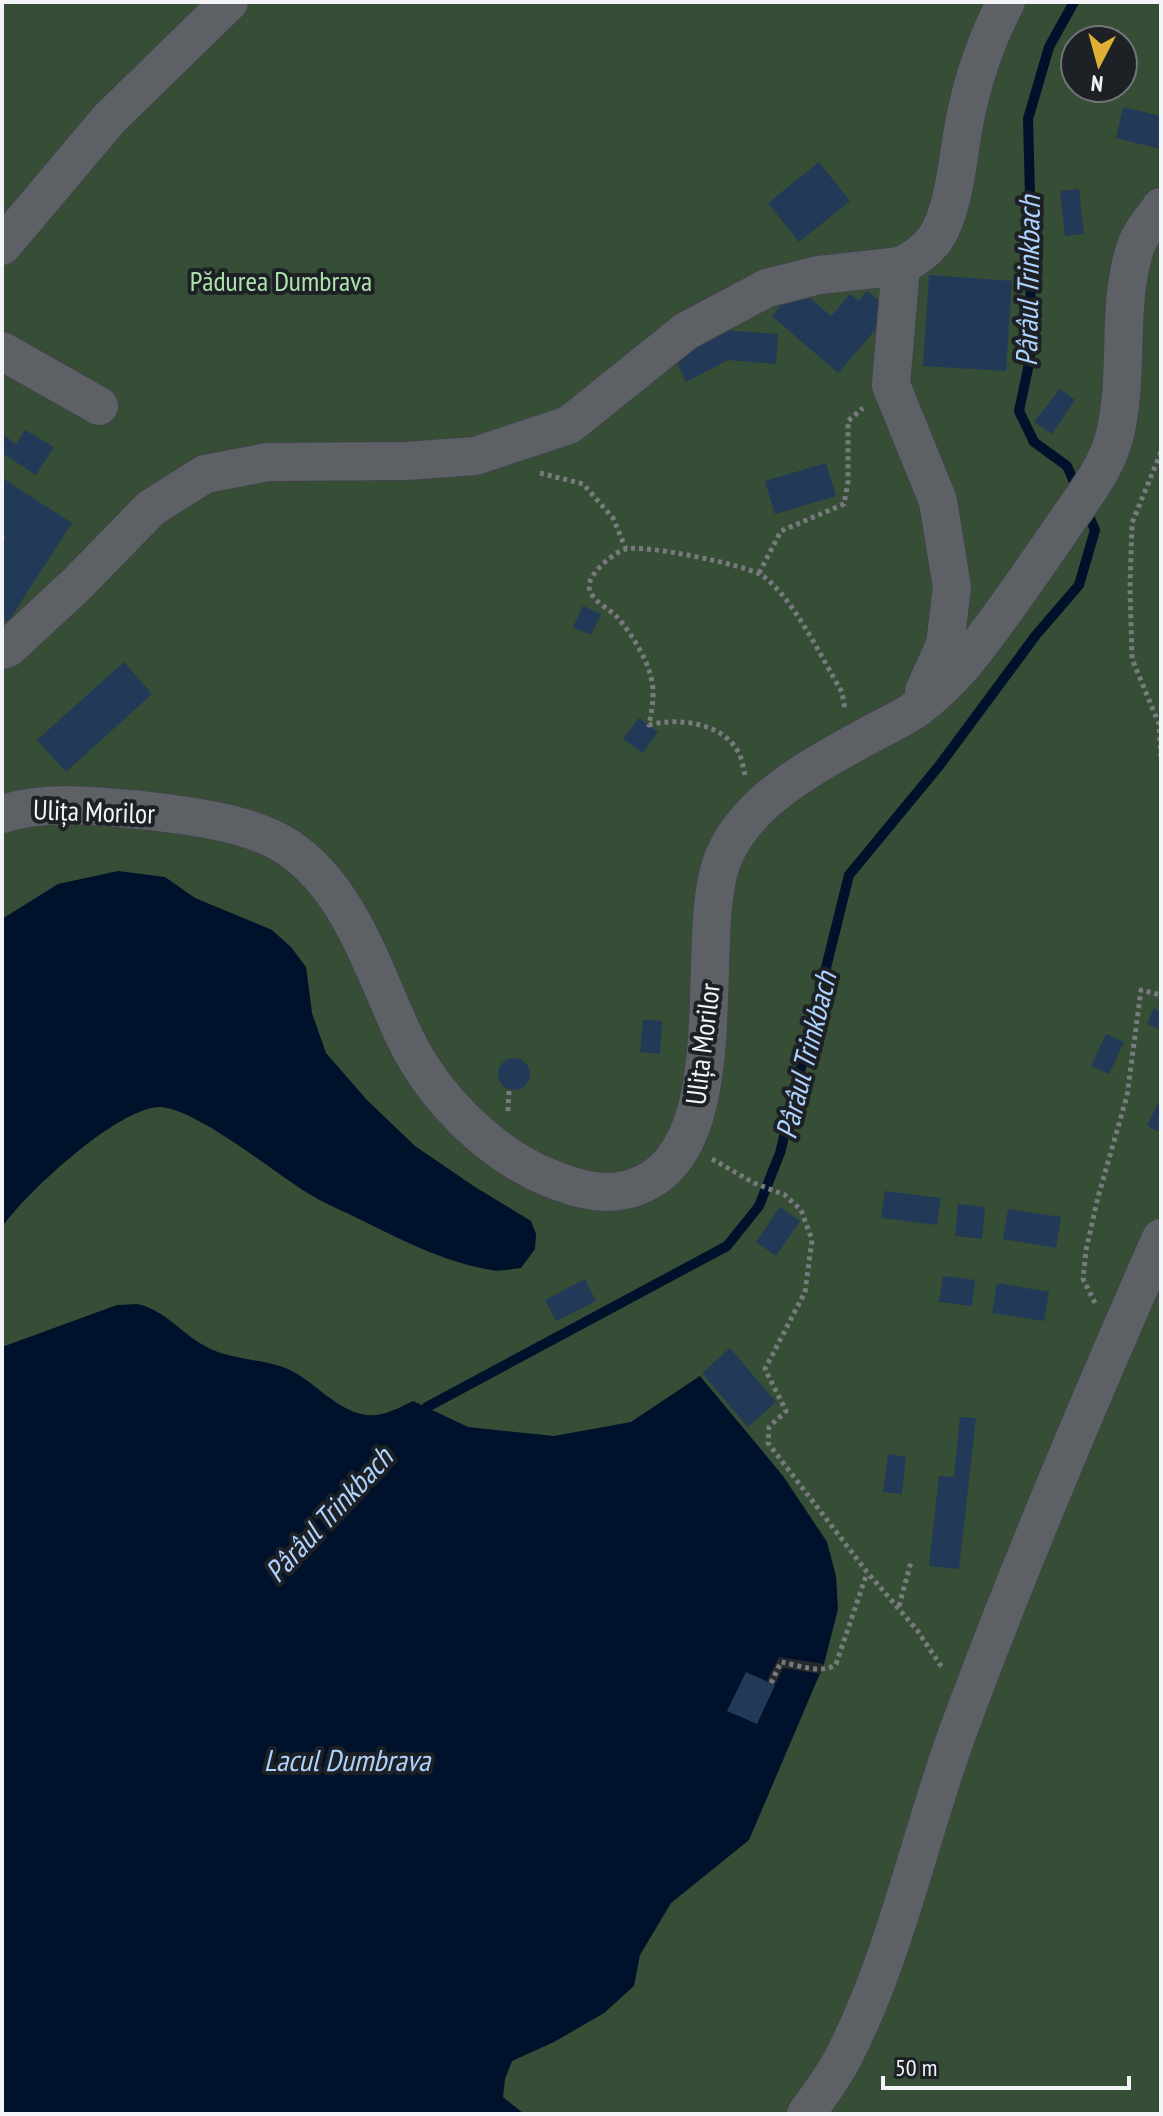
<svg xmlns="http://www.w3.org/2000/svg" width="1163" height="2116" font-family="'PT Sans Narrow',sans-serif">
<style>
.green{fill:#364e35;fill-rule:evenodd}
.water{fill:#00112b}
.pier{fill:#26292d}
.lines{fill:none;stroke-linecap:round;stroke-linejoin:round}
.stream{stroke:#00112b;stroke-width:10}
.building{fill:#223a58}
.minor-casing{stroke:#414448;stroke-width:40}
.path{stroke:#787a7e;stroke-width:5;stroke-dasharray:4 4;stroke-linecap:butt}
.minor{stroke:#5d6165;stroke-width:38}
.labels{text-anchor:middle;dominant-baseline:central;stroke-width:8;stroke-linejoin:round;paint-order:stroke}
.park-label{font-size:28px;fill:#aee2ac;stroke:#1d2024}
.street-label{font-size:28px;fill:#f2f4f7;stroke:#1d2024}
.water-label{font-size:30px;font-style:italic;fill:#aed2fe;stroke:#1d2024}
</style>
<rect width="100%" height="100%" fill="#26292d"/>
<!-- green -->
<path class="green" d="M 2,2 L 1161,2 L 1161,2114 L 2,2114 ZM 1075,40 L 1123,40 L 1123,88 L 1075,88 Z"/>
<!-- water -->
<g class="water">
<path d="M 118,871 L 165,877 L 195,898 L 272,930 L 291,947 L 306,967 L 312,1013 L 326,1053 L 367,1100 L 415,1146 L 475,1187 L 531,1221 L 536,1234 L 535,1249 L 521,1268 C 511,1269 500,1272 491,1270 C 443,1262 398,1238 355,1217 C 339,1209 321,1202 306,1192 C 275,1173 194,1107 159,1107 C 116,1109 27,1192 2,1227 L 2,919 L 58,884 Z"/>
<path d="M 138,1304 C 166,1311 181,1333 205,1346 C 231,1361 262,1358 288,1369 C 314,1381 333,1407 361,1414 C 380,1419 396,1409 413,1401 L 468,1427 L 554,1436 L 631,1422 L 700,1376 L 783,1476 L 827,1542 L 836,1576 L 838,1609 L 824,1664 L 749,1840 L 671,1903 L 640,1955 L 634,1986 L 604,2013 L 554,2042 L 512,2061 L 505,2079 L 503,2097 L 524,2114 L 2,2114 L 2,1347 L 117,1305 Z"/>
</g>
<!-- pier -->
<polygon class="pier" points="779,1657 824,1664 821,1674 783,1668 775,1685 767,1681"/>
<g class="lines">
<!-- stream -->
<g class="stream">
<polyline points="1074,2 1049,47 1028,119 1031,234 1030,359 1019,411 1034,442 1067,466 1078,491"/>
<polyline points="417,1417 427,1407 727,1246 759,1206 780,1153 849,875 939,766 1036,635 1079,585 1095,530 1086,509"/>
</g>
</g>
<!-- building -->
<g class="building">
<polygon points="1123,107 1161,116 1160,149 1116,138"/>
<polygon points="819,162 850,201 799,242 768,203"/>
<polygon points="1079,189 1084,234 1065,236 1060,191"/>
<polygon points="929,275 1012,281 1006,371 923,366"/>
<polygon points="797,287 831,316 850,294 859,301 867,291 885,305 876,316 882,322 838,373 772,316"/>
<polygon points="723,330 778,334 776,364 728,360 686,382 673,354"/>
<polygon points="1060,389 1075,400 1052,434 1034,422"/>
<polygon points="25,430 54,447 36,475 2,453 2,434 16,444"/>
<polygon points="826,463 836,496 775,514 765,481"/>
<polygon points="2,478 72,523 8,622 2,619 2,543 6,537 2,534"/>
<polygon points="583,606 601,614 591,635 573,627"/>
<polygon points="124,662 152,694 66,772 37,740"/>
<polygon points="639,718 658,732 643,753 623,739"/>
<polygon points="1154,1008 1161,1011 1161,1030 1147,1024"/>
<polygon points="643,1020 662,1021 660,1054 640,1052"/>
<polygon points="1106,1034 1124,1042 1109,1074 1091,1066"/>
<circle cx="514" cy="1074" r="16"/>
<polygon points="1161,1097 1161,1133 1147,1126"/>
<polygon points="885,1191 941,1198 937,1225 881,1218"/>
<polygon points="958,1204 985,1207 982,1239 955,1236"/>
<polygon points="780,1207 800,1221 776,1256 756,1242"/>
<polygon points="1008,1209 1061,1217 1056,1248 1003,1239"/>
<polygon points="943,1276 975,1280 972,1306 939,1302"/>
<polygon points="585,1279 596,1301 556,1321 545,1300"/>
<polygon points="997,1283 1049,1292 1044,1321 992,1313"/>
<polygon points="730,1348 776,1402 748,1427 702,1373"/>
<polygon points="960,1417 976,1418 959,1569 929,1566 939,1476 954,1477"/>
<polygon points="888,1454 906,1457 902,1494 883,1492"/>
<polygon points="746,1672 775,1685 757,1724 727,1711"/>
</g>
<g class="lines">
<!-- minor casing -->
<g class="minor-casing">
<g id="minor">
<polyline points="2,246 109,119 229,2"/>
<polyline points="2,351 99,406"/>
<polyline points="2,650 8,648 77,584 151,508 205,474 268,462 406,461 475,456 569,425 686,331 767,288 819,275 901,266"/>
<path d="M 924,691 L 945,645 L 952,587 L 938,501 L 891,385 L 901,266 C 915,258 925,252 935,239 C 955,210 958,153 965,119 C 973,79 987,38 1006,2"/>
<path d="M 2,814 C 47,800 95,806 141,810 C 185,815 248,822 286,846 C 351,888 374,974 406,1040 C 434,1097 488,1152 547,1177 C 572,1187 598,1196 625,1190 C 742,1164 693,947 721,864 C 743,801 815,765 869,735 C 884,727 900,720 913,711 C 933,697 956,674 971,655 C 1004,613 1034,569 1064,525 C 1082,499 1106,469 1114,438 C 1130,378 1116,307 1135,249 C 1139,234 1152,220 1161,207"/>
<path d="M 806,2114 C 819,2096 833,2077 843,2058 C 897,1953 919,1836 960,1726 C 1021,1561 1090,1399 1161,1238"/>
</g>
</g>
<!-- path -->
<g class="path">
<polyline points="1161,452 1132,523 1130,587 1132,659 1159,724 1161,759"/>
<polyline points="540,473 583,484 613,518 626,549"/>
<polyline points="759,573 781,531 844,504 848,482 848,421 863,408"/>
<path d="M 745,775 C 743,767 742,757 737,750 C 721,723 678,717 649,725 C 651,715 653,705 653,694 C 654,669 634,637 618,618 C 609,608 591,601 589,587 C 588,574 614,552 626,549 C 643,544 748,565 763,576 C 794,599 821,657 842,692 L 845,709"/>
<polyline points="508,1111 509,1090"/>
<polyline points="712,1159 754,1183 785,1195 801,1210 812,1240 805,1292 765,1369 786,1411 769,1427 768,1443 867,1572 917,1630 943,1669"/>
<polyline points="1095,1303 1083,1279 1086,1250 1098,1197 1127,1096 1141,990 1161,995"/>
<polyline points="899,1606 911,1562"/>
<path d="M 771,1683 L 781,1662 C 798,1665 823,1675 836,1664 L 867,1573"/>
</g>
<!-- minor -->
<use href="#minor" class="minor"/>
</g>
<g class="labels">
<!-- park labels -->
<g class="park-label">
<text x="281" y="280">Pădurea Dumbrava</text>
</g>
<!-- street labels -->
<g class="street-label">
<text transform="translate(94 811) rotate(2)">Ulița Morilor</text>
<text transform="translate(702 1044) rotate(-83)">Ulița Morilor</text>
</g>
<!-- water labels -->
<g class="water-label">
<text transform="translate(1027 281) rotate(-89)">Pârâul Trinkbach</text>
<text transform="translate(805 1055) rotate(-76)">Pârâul Trinkbach</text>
<text transform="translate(328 1514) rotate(-47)">Pârâul Trinkbach</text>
<text x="347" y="1759">Lacul Dumbrava</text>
</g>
</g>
<!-- border -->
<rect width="1163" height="2116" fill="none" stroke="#f2f4f7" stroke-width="8"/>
<!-- north arrow -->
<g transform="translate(1099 64) rotate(186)"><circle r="38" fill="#1d2024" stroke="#727578" stroke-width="2"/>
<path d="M0-6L14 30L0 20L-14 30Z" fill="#dfb034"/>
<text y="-12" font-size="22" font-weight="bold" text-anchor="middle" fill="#f2f4f7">N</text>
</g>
<!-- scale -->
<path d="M883 2076v12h246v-12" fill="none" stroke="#f2f4f7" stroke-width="4"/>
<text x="895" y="2076" font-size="24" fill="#f2f4f7" stroke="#1d2024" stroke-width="6" paint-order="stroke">50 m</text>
</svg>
